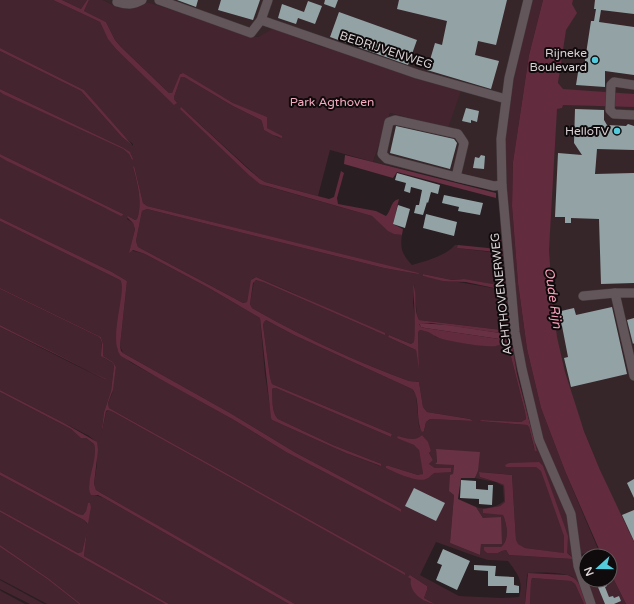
<svg xmlns="http://www.w3.org/2000/svg" width="634" height="604" font-family="'Varela Round',sans-serif">
<style>
.built{fill:#36262a}
.green{fill:#44242e;fill-rule:evenodd}
.forest{fill:#683144}
.water{fill:#622b3e;fill-rule:evenodd}
.building{fill:#93a3a5}
.lines{fill:none;stroke-linecap:round;stroke-linejoin:round}
.minor-casing{stroke:#42383b;stroke-width:10}
.minor{stroke:#63565a;stroke-width:9}
.poi-dot{fill:#53cbdc;stroke:#0f0a0b;stroke-width:1.5}
.labels{text-anchor:middle;dominant-baseline:central;stroke-width:4;stroke-linejoin:round;paint-order:stroke}
.street-label{font-size:12px;fill:#dad2d4;stroke:#0f0a0b}
.poi-label{font-size:12px;fill:#dad2d4;stroke:#0f0a0b;text-anchor:end}
.park-label{font-size:12px;fill:#f5acc1;stroke:#0f0a0b}
.water-label{font-size:13px;font-style:italic;fill:#faa0bb;stroke:#0f0a0b}
</style>
<rect width="100%" height="100%" fill="#291e21"/>
<!-- built -->
<g class="built">
<polygon points="103,0 527,0 499,193 492,188 463,183 373,162 390,113 448,128 381,66 308,42 276,28 258,37 243,34 147,2 135,8 119,8"/>
<polygon points="565,0 634,0 634,555 561,373 548,290 546,230"/>
</g>
<!-- green -->
<g class="green">
<path d="M 0,0 L 53,0 L 100,22 L 109,39 L 116,49 L 177,102 L 174,99 L 174,97 L 181,77 L 184,77 L 233,106 L 261,120 L 262,122 L 264,130 L 281,139 L 267,128 L 266,120 L 233,103 L 181,73 L 172,93 L 169,93 L 121,47 L 115,40 L 106,22 L 84,11 L 89,0 L 103,0 L 119,8 L 135,8 L 147,2 L 198,18 L 243,34 L 258,37 L 276,27 L 308,42 L 461,91 L 448,128 L 390,113 L 373,162 L 330,150 L 318,196 L 265,182 L 260,179 L 181,107 L 266,186 L 372,216 C 384,224 386,233 402,235 C 400,249 402,254 412,265 C 426,261 445,256 455,245 L 458,245 L 458,248 L 498,253 L 500,256 L 502,281 L 499,285 L 462,279 L 452,280 L 423,274 L 423,276 L 499,289 L 503,299 L 506,324 L 502,265 L 498,146 L 527,0 L 543,0 L 529,55 L 513,162 L 512,206 L 518,283 L 527,349 L 541,408 L 565,471 L 598,549 L 572,557 L 569,554 L 525,548 L 517,544 L 516,540 L 512,475 L 480,472 L 480,477 L 504,485 L 505,502 L 500,506 L 483,509 L 503,515 C 507,525 510,539 501,547 L 484,547 L 487,553 L 498,553 L 502,551 L 506,550 L 509,555 L 572,559 L 580,558 L 586,558 L 586,580 L 610,580 L 610,572 L 626,604 L 587,604 L 573,577 C 562,572 540,572 528,573 L 527,575 L 525,604 L 435,604 L 424,598 L 427,590 L 427,586 L 410,575 C 419,592 411,595 432,604 L 295,604 L 177,537 L 96,490 L 94,484 L 97,464 L 95,441 L 89,436 L 64,423 L 0,390 L 0,327 L 105,380 L 0,325 L 0,289 L 99,337 C 104,344 100,350 104,358 L 113,363 L 114,366 L 111,391 L 104,412 L 101,436 L 106,412 L 108,410 L 113,412 L 402,573 L 402,571 L 109,408 L 108,403 L 112,394 L 116,367 L 113,362 L 103,356 L 103,344 L 101,337 L 0,288 L 0,221 L 120,280 L 123,285 L 117,349 L 130,362 L 234,420 L 286,452 L 401,512 L 401,509 L 396,506 L 296,453 L 230,413 L 123,353 L 120,346 L 127,281 L 112,272 L 0,218 L 0,157 L 105,208 L 123,214 L 0,154 L 0,92 L 123,149 L 129,154 L 132,160 L 131,154 L 122,147 L 0,89 L 0,51 L 81,91 L 122,137 L 133,146 L 133,144 L 124,137 L 84,90 L 0,48 ZM 134,165 L 143,203 L 147,206 L 418,273 L 418,274 L 384,268 L 147,209 L 142,211 L 136,241 L 138,247 L 243,303 L 247,302 L 252,279 L 256,277 L 289,291 L 378,332 L 263,282 L 258,280 L 254,281 L 250,304 L 252,308 L 259,312 C 307,339 357,362 409,381 L 419,382 L 423,407 L 427,412 L 470,419 L 473,421 L 430,419 L 426,422 L 424,431 L 420,428 L 419,426 L 416,395 L 412,389 L 294,335 L 266,320 L 264,322 L 263,325 L 270,377 L 272,384 L 392,434 L 391,437 L 276,388 L 274,388 L 272,389 C 273,399 271,412 278,419 L 333,445 L 379,463 L 380,466 L 346,453 L 272,420 L 265,374 L 260,318 L 209,288 L 145,254 L 130,250 L 135,229 L 133,223 L 127,219 L 128,216 L 135,220 L 137,219 C 143,203 137,183 133,167 ZM 414,284 L 417,316 L 419,320 L 502,330 L 507,329 L 537,451 L 534,448 L 529,427 L 527,425 L 478,421 L 482,420 L 521,422 L 526,419 L 525,412 L 508,345 L 504,342 L 496,346 L 464,343 L 436,337 L 430,332 L 420,330 L 418,332 L 419,366 L 416,350 L 388,337 L 389,335 L 411,344 L 414,342 L 416,323 L 413,303 ZM 422,435 L 427,442 L 431,451 L 429,453 L 433,460 L 429,464 L 435,468 L 451,468 L 451,472 L 437,472 L 411,478 L 386,468 L 389,466 L 418,475 L 421,475 L 424,473 L 419,450 L 416,446 L 398,436 C 406,438 416,443 422,435 ZM 436,449 L 478,471 L 475,478 L 495,482 L 503,486 L 504,501 C 497,507 485,510 476,507 L 483,518 L 480,555 L 450,543 L 454,495 L 450,475 L 453,475 L 454,464 L 435,464 L 437,462 ZM 436,542 L 475,556 L 488,560 L 508,561 C 517,573 524,581 519,597 L 502,598 L 459,596 L 420,575 Z"/>
<polygon points="62,0 87,0 81,9"/>
<path d="M 0,392 L 71,429 L 81,437 L 86,438 L 94,444 C 98,456 92,472 89,485 L 95,495 L 104,498 L 289,604 L 169,604 L 84,556 L 87,531 L 82,552 L 78,553 L 0,510 L 0,475 L 84,520 L 87,524 L 88,504 L 86,511 L 83,515 L 78,514 L 0,472 Z"/>
<polygon points="0,512 165,604 81,604 48,578 0,545"/>
<polygon points="0,547 47,579 79,604 47,604 0,579"/>
<polygon points="532,578 571,581 575,584 584,604 530,604 531,582"/>
<polygon points="0,580 44,604 30,604 0,589"/>
<polygon points="0,590 1,591 25,604 0,604"/>
</g>
<!-- forest -->
<g class="forest">
<polygon points="345,155 496,193 496,198 397,172 393,178 344,164"/>
<polygon points="419,323 448,325 500,333 507,332 508,334 507,339 506,340 425,328 421,327"/>
<polygon points="436,449 480,452 478,471 475,478 461,478 458,499 476,507 483,518 501,517 502,544 481,544 480,555 450,543 454,495 449,491 450,475 453,474 454,465 435,464 437,462"/>
</g>
<!-- water -->
<g class="water">
<polygon points="53,0 62,0 81,9 87,0 89,0 84,11 106,22 115,40 121,47 169,93 172,93 180,74 183,73 233,103 267,117 267,128 282,136 282,138 273,135 264,130 262,122 261,120 233,106 184,77 181,77 174,97 174,99 177,103 174,105 116,49 108,39 100,22"/>
<polygon points="543,0 573,0 572,4 577,13 566,30 558,83 563,89 634,94 634,107 563,105 562,108 557,109 549,250 552,295 557,337 565,372 584,431 600,470 634,542 634,604 626,604 610,572 610,556 602,556 565,471 541,408 527,349 518,283 512,206 513,162 529,55"/>
<polygon points="0,48 84,90 133,146 122,137 81,91 0,51"/>
<polygon points="0,89 122,147 130,152 133,159 132,160 129,154 123,149 3,94 0,92"/>
<path d="M 181,107 L 247,168 L 260,179 L 265,182 L 329,199 L 334,197 L 341,171 L 344,173 L 337,198 L 338,204 L 376,211 L 386,216 C 392,210 390,201 399,199 L 393,224 L 403,229 L 402,235 L 394,234 L 388,231 L 372,216 L 260,184 L 250,176 L 180,109 Z"/>
<polygon points="0,154 123,214 123,215 121,216 105,208 7,161 0,157"/>
<path d="M 134,165 L 143,203 L 147,206 L 419,273 L 418,274 L 384,268 L 147,209 L 142,211 L 136,241 L 138,247 L 243,303 L 247,302 L 251,280 L 256,277 L 385,333 L 385,335 L 378,332 L 263,282 L 256,280 L 253,283 L 250,304 L 252,308 L 259,312 C 307,339 357,362 409,381 L 419,382 L 423,407 L 427,412 L 470,419 L 473,421 L 430,419 L 426,422 L 424,431 L 422,432 C 415,419 421,398 412,389 L 294,335 L 266,320 L 264,322 L 263,325 L 270,377 L 272,384 L 392,434 L 391,437 L 276,388 L 274,388 L 272,389 C 273,399 271,412 278,419 L 333,445 L 379,463 L 381,464 L 381,466 L 346,453 L 272,420 L 271,418 L 260,318 L 209,288 L 145,254 L 133,250 L 129,253 L 135,229 L 133,223 L 127,217 L 128,216 L 135,220 L 137,219 C 143,203 137,182 133,167 Z"/>
<path d="M 0,218 L 112,272 L 127,281 L 120,346 L 121,351 L 123,353 L 230,413 L 296,453 L 396,506 L 401,509 L 401,512 L 286,452 L 234,420 L 160,379 L 121,356 C 107,340 128,289 120,280 L 0,221 Z"/>
<polygon points="499,240 501,240 502,265 507,324 503,299 499,289 466,282 443,281 423,276 423,274 452,280 464,279 499,285 502,281 499,253 496,252 457,248 458,245 498,249 499,248"/>
<path d="M 413,284 C 418,294 413,310 419,320 L 502,330 L 509,327 L 517,374 L 537,451 L 535,451 L 529,427 L 527,425 L 478,421 L 482,420 L 521,422 L 526,419 L 525,412 L 508,345 L 504,342 C 502,343 498,346 496,346 C 489,348 444,341 437,337 C 429,333 431,332 420,330 L 418,332 L 419,369 L 416,350 L 388,337 L 389,335 L 411,344 L 414,342 C 416,323 414,304 413,284 ZM 431,323 L 500,333 L 507,332 L 508,334 L 507,339 L 506,340 L 425,328 L 421,327 L 419,324 Z"/>
<path d="M 0,288 L 101,337 L 103,344 L 103,356 L 113,362 L 116,367 L 113,390 L 108,403 L 109,408 L 402,571 L 405,573 L 405,575 L 113,412 L 108,410 L 106,411 L 101,436 L 104,412 L 111,391 L 114,366 L 113,363 L 101,356 C 101,349 104,343 99,337 L 0,289 Z"/>
<polygon points="0,325 105,379 106,379 0,327"/>
<path d="M 0,390 L 64,423 L 97,442 L 98,450 L 94,484 L 96,490 L 101,493 L 295,604 L 289,604 L 104,498 L 98,495 L 91,495 C 84,483 99,459 94,444 L 86,438 L 81,438 L 71,429 L 0,392 Z"/>
<path d="M 422,435 L 428,442 L 431,451 L 429,453 L 433,460 L 429,464 L 435,468 L 451,468 L 451,472 L 434,473 C 431,475 429,478 426,479 C 418,483 394,472 386,468 L 386,466 L 389,466 L 418,475 L 423,474 L 423,473 L 419,450 L 414,445 L 397,438 L 398,436 C 406,438 416,442 422,435 Z"/>
<path d="M 539,462 L 543,466 L 568,536 L 567,553 L 572,557 L 572,559 L 509,555 L 506,550 L 502,551 L 498,553 L 487,553 L 484,550 L 484,547 L 501,547 C 510,539 507,525 503,515 L 483,513 L 483,509 L 500,506 L 505,502 L 504,485 L 496,482 L 480,477 L 479,472 L 512,475 L 516,540 L 518,544 L 525,548 L 564,553 L 564,536 L 541,471 L 536,467 L 506,467 L 505,465 L 509,463 Z"/>
<polygon points="0,472 78,514 83,515 86,511 88,503 90,503 91,507 88,524 84,520 0,475"/>
<polygon points="0,510 78,553 82,552 87,531 84,556 169,604 165,604 0,512"/>
<polygon points="0,545 48,578 81,604 79,604 47,579 0,547"/>
<path d="M 528,573 L 567,575 C 580,578 583,593 587,604 L 584,604 L 575,584 L 571,581 L 532,578 L 531,582 L 530,604 L 525,604 Z"/>
<path d="M 410,575 L 427,586 L 427,590 L 424,598 L 435,604 C 423,603 408,591 411,579 L 408,577 Z"/>
</g>
<!-- building -->
<g class="building">
<polygon points="177,0 198,0 196,7"/>
<polygon points="221,0 260,0 253,20 218,10"/>
<polygon points="325,0 338,0 335,8 324,4"/>
<polygon points="399,0 507,0 496,45 478,41 475,55 499,61 491,89 427,70 435,43 442,45 447,21 397,9"/>
<polygon points="595,0 634,0 634,14 601,10 599,22 634,27 634,75 605,71 605,87 576,85 579,66 584,67 591,21 594,21 596,9 594,9"/>
<polygon points="308,1 322,6 315,24 298,18 296,24 278,18 282,4 304,12"/>
<polygon points="339,12 417,40 408,65 330,37"/>
<polygon points="466,108 479,111 477,122 471,120 471,123 462,121"/>
<polygon points="575,109 604,110 604,120 607,125 626,126 628,124 634,126 634,150 597,149 595,174 634,173 634,283 601,284 599,219 571,218 571,223 565,223 565,217 555,217 558,153 582,155 574,143"/>
<polygon points="396,126 454,139 457,143 450,169 390,153"/>
<polygon points="481,155 485,156 484,169 473,168 475,157 479,158"/>
<polygon points="397,173 440,185 438,194 431,192 428,203 427,202 423,215 414,213 416,205 419,205 422,190 411,187 410,193 404,191 406,183 395,180"/>
<polygon points="444,195 483,203 480,215 458,211 459,207 442,203"/>
<polygon points="398,205 410,209 405,228 393,224"/>
<polygon points="426,214 457,222 454,236 423,228"/>
<polygon points="612,307 627,374 571,387 564,358 568,357 562,326 560,327 557,312 574,308 576,315"/>
<polygon points="634,318 634,343 633,344 627,320"/>
<polygon points="634,479 634,498 627,483"/>
<polygon points="461,480 476,481 476,489 488,490 488,485 493,485 492,505 479,504 479,499 460,498"/>
<polygon points="414,488 445,503 436,521 405,506"/>
<polygon points="634,510 634,541 622,515"/>
<polygon points="443,549 470,561 457,590 436,580 442,565 437,563"/>
<polygon points="474,565 496,566 495,576 514,577 514,585 519,586 519,593 506,593 507,586 488,586 488,571 474,570"/>
<polygon points="595,580 605,580 607,586 605,587 609,597 613,596 614,598 619,596 621,601 614,604 605,604"/>
</g>
<g class="lines">
<!-- minor casing -->
<g class="minor-casing">
<g id="minor">
<polyline points="159,0 251,33 261,20 268,0"/>
<polyline points="528,0 509,78 501,139 502,185 515,332 522,369 539,440 571,514 578,566 591,604"/>
<path d="M 117,2 C 127,5 133,5 142,0"/>
<polyline points="261,20 417,74 506,99"/>
<polyline points="634,85 614,82 611,85 610,110 614,114 634,115"/>
<polyline points="456,177 464,143 458,134 395,120 389,122 382,154 387,159 456,177 494,186 502,185"/>
<polyline points="634,293 615,293 634,376"/>
<polyline points="583,296 615,293"/>
</g>
</g>
<!-- minor -->
<use href="#minor" class="minor"/>
</g>
<!-- markers -->
<g class="poi-dot">
<circle cx="595" cy="60" r="4"/>
<circle cx="617" cy="131" r="4"/>
</g>
<g class="labels">
<!-- street labels -->
<g class="street-label">
<text transform="translate(386 50) rotate(18)">BEDRIJVENWEG</text>
<text transform="translate(501 294) rotate(-96)">ACHTHOVENERWEG</text>
</g>
<!-- poi labels -->
<g class="poi-label">
<text x="587" y="53">Rijneke<tspan x="587" dy="14">Boulevard</tspan></text>
<text x="609" y="131">HelloTV</text>
</g>
<!-- park labels -->
<g class="park-label">
<text x="332" y="102">Park Agthoven</text>
</g>
<!-- water labels -->
<g class="water-label">
<text transform="translate(553 298) rotate(82)">Oude Rijn</text>
</g>
</g>
<!-- north arrow -->
<g transform="translate(598 568) rotate(249)"><circle r="19" fill="#0f0a0b" stroke="#605a5b"/>
<path d="M0-3L7 15L0 10L-7 15Z" fill="#53cbdc"/>
<text y="-6" font-size="11" font-weight="bold" text-anchor="middle" fill="#dad2d4">N</text>
</g>
</svg>
